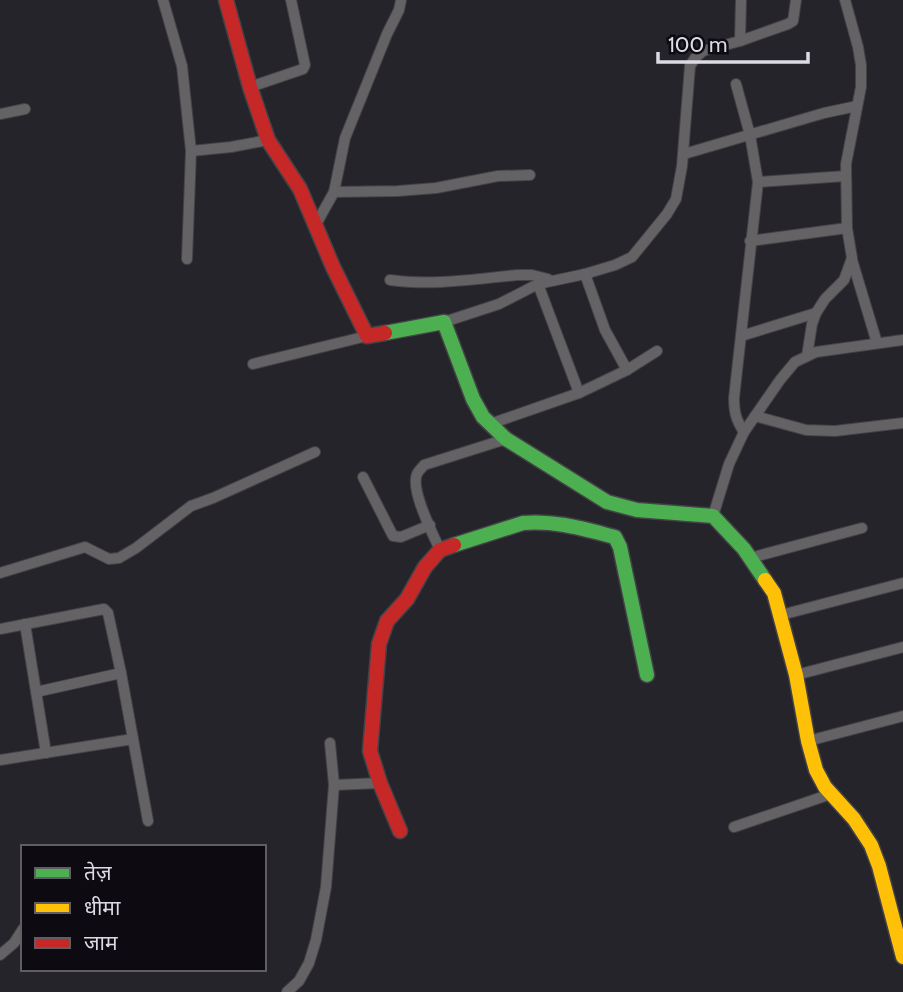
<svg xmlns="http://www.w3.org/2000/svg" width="903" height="992" font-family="Cabin,'Noto Sans Devanagari',sans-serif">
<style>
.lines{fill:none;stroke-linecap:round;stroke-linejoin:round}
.street-casing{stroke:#434247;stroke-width:12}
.fast-casing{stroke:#434247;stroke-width:17}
.slow-casing{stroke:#434247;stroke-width:17}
.jam-casing{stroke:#434247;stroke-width:17}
.street{stroke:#656265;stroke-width:10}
.fast{stroke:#4caf50;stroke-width:14}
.slow{stroke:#ffc107;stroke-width:14}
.jam{stroke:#c62828;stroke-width:14}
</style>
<rect width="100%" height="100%" fill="#25242a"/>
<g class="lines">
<!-- street casing -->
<g class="street-casing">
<g id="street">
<polyline points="163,0 182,66 191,151 187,259"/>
<polyline points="740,41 741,0"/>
<polyline points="736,84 750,135 758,182"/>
<polyline points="250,87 303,69 305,65 291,0"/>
<polyline points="0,114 25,109"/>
<polyline points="191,151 231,147 268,140"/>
<polyline points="684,154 824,113 857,106"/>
<polyline points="334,192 398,191 436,188 498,176 530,175"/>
<polyline points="315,226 334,192 345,138 387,34 399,10 401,0"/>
<polyline points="750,241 847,228"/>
<polyline points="852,260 877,343"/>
<polyline points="585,274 605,330 627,370"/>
<path d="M 390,280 C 432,286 475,279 517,275 L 532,275 L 548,279"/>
<polyline points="538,284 579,393"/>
<polyline points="444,322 499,304 538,284 585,274 615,265 632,257 667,214 676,199 682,166 690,66 695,58 703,51 740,41 788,24 793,21 796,0"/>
<polyline points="741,336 816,313"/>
<polyline points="807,356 812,324 816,313 825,299 844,280 852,258 847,228 846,164 861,87 861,65 858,47 845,0"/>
<polyline points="253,364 367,336"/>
<polyline points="755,416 806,430 835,431 903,423"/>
<polyline points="490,424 579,393 627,370 657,351"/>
<path d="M 744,432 C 736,420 734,412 734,398 L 758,182 L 846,176"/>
<polyline points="363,477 393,536 401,537 430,525"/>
<polyline points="713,516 729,464 744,432 780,380 795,362 816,352 903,340"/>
<path d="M 440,550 C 433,534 410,490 417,474 C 418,471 422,468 424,465 L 506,439"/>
<polyline points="750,558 862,528"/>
<polyline points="0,573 85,547 109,559 119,558 136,548 191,506 213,498 315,452"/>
<polyline points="781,615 903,583"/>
<polyline points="25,624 46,753"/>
<polyline points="0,629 104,609 108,613 121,673 148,821"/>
<polyline points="796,675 903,647"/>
<polyline points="36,692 121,673"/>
<polyline points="808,741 903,716"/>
<polyline points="0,760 133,739"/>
<polyline points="334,785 380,783"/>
<polyline points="734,827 831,794"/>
<polyline points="0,955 14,943 23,929"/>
<polyline points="287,992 299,981 309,963 316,940 326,887 334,785 330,743"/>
</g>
</g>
<!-- fast casing -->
<g class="fast-casing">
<g id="fast">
<polyline points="385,333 444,322 473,399 483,417 506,439 607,502 637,510 713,516 744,549 765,580"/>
<path d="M 454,545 L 523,523 C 555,520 584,529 615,537 L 620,547 L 647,675"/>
</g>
</g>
<!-- slow casing -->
<g class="slow-casing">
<polyline id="slow" points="765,580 774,593 796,675 808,741 816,770 825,787 854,819 871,845 879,866 903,957"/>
</g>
<!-- jam casing -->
<g class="jam-casing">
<g id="jam">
<polyline points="226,0 250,87 268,140 300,189 333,267 367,336 385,333"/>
<polyline points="400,831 380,783 370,751 379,644 387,621 407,599 425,567 440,550 454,545"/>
</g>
</g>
<!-- street -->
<use href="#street" class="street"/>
<!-- fast -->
<use href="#fast" class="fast"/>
<!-- slow -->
<use href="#slow" class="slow"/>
<!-- jam -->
<use href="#jam" class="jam"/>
</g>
<!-- legend -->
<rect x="21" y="845" width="245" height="126" fill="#0d0b11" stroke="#605e65" stroke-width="2"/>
<rect x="35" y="868" width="35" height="10" fill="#4caf50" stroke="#605e65" stroke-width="2"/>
<text x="84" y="880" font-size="21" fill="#dcdae3">तेज़</text>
<rect x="35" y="903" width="35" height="10" fill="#ffc107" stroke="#605e65" stroke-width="2"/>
<text x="84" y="915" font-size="21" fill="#dcdae3">धीमा</text>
<rect x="35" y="938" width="35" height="10" fill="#c62828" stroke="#605e65" stroke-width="2"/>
<text x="84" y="950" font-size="21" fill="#dcdae3">जाम</text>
<!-- scale -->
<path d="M658 52v10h150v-10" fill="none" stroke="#dcdae3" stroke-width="3.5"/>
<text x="668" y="52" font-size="21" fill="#dcdae3" stroke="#0d0b11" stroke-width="5" paint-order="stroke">100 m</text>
</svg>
